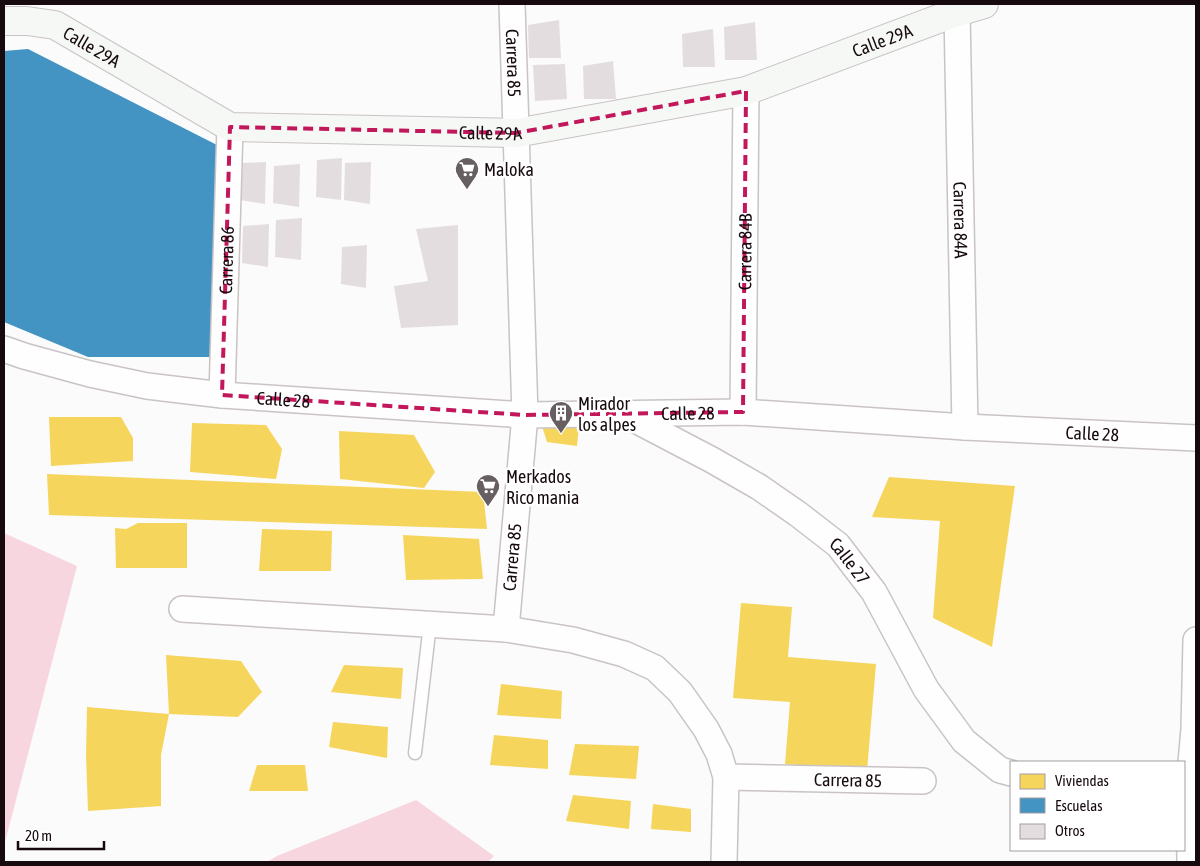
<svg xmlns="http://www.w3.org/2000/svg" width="1200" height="866" font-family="'Asap Condensed',sans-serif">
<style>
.green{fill:#f8d6e0}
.homes{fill:#f6d55c}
.schools{fill:#4393c3}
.building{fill:#e4dddf}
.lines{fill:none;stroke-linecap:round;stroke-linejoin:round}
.lane-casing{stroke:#cac3c5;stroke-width:15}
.street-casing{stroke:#cac3c5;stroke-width:28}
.secondary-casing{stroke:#cac3c5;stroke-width:30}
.lane{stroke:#fefefe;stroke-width:12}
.street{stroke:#fefefe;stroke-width:25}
.secondary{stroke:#f5f8f5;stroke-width:28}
.marked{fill:none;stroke:#c2185b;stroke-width:4;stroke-dasharray:10 6;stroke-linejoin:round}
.labels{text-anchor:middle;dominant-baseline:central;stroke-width:5;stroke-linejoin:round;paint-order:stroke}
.street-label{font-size:18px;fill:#170a0e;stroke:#fff}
.poi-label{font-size:18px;fill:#170a0e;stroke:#fff;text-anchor:start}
</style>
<rect width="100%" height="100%" fill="#fbfbfb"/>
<!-- green -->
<g class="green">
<polygon points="4,533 77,566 4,846"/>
<polygon points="416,800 494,856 488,862 267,862 277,856"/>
</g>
<!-- homes -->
<g class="homes">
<polygon points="49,417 121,417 133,438 133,461 51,466"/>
<polygon points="192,423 266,425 282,449 276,479 190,472"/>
<polygon points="541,423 579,426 577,446 547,442"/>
<polygon points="339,431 414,435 435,472 424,488 340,479"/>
<polygon points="47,474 483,492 487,529 49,515"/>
<polygon points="889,477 1015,486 992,647 933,618 940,521 872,517"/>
<polygon points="138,523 187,523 187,568 116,568 115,528 126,529"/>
<polygon points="262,529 332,531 331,571 259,571"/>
<polygon points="403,535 479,539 483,579 406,580"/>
<polygon points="741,603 792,607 788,657 876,664 867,771 785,764 790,702 733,698"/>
<polygon points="166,655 241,661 262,692 238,717 169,714 161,755 161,806 88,811 86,755 87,707 169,714"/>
<polygon points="344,665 403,668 401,699 331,692"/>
<polygon points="501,684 562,691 561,719 497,715"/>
<polygon points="333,722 388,727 387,758 329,747"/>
<polygon points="494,735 548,740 548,769 490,765"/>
<polygon points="575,744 639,746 636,779 569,775"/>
<polygon points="257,765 305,765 308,791 249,791"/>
<polygon points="573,795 631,801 629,829 566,821"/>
<polygon points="653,804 691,809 691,832 651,829"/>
</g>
<!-- schools -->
<polygon class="schools" points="28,49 219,146 223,357 88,357 4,322 4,51"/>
<!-- building -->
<g class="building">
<polygon points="559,20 561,58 529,58 528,25"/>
<polygon points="755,22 757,60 725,60 724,27"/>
<polygon points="713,29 715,67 683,67 682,34"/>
<polygon points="613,61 616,99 584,99 583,66"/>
<polygon points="565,64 567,99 535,101 533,65"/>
<polygon points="342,158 341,200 316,197 317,160"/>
<polygon points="266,162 265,204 239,200 240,163"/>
<polygon points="371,162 370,204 344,200 345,163"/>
<polygon points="300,164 299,207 273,203 274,166"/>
<polygon points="302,218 301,260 275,257 276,220"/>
<polygon points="269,224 268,267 242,263 243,226"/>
<polygon points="458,225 458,325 401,328 394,286 428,281 416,229"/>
<polygon points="367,245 366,288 341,284 342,247"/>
</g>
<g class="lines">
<!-- lane casing -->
<g class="lane-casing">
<polyline id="lane" points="415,753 430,624"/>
</g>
<!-- street casing -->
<g class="street-casing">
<g id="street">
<path id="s1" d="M 512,4 L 525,415 L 506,629 L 573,640 L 624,654 L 655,668 L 680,692 L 706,729 L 719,754 L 726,777 L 923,781"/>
<path id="s2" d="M 957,12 L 965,427"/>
<path id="s3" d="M 4,349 L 24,356 L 90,374 L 147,386 L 222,395 L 525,415 L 743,412 L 965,427 L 1196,438"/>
<path id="s4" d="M 222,395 L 230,127"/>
<path id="s5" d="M 743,412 L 746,91"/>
<path id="s6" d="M 626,415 L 712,460 L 759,487 L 798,514 L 838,545 L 874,592 L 926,689 L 964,741 L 1000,770 L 1011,773"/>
<polyline points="182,609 506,629"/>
<polyline points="724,862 726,777"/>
<polyline points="1190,862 1189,785 1194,729 1196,640"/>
</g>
</g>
<!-- secondary casing -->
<g class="secondary-casing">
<g id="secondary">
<path id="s7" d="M 4,21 L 27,21 L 55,25 L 230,127 L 516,133 L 746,91 L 957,12 L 984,4"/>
</g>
</g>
<!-- lane -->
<use href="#lane" class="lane"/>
<!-- street -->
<use href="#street" class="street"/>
<!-- secondary -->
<use href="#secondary" class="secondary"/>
</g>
<!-- marked area -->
<path class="marked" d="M 746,91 L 743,412 L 525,415 L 222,395 L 230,127 L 516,133 Z"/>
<!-- icons -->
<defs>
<g id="supermarket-pin" transform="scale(1.25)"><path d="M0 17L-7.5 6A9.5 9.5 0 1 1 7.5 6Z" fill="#675e61" stroke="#fff"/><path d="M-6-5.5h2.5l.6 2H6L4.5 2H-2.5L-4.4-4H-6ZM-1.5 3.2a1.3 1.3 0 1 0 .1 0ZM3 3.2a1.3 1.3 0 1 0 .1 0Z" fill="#fff"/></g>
<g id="building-pin" transform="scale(1.25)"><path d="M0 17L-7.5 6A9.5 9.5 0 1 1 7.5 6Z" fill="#675e61" stroke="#fff"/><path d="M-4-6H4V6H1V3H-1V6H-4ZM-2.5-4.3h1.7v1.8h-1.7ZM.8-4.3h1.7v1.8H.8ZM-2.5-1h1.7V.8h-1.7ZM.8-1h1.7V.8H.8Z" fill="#fff"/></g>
</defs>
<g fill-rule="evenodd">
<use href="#supermarket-pin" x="467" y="169"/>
<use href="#building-pin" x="561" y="413"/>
<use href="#supermarket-pin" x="488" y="486"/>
</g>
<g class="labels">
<!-- street labels -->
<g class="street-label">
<text stroke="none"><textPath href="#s7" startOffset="919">Calle 29A</textPath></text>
<text stroke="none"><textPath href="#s7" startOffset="94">Calle 29A</textPath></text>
<text stroke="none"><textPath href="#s1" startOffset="59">Carrera 85</textPath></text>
<text stroke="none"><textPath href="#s7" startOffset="514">Calle 29A</textPath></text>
<text stroke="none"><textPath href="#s2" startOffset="208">Carrera 84A</textPath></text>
<text stroke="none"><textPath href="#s5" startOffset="160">Carrera 84B</textPath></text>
<text stroke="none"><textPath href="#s4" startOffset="135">Carrera 86</textPath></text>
<text stroke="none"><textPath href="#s3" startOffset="285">Calle 28</textPath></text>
<text stroke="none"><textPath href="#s3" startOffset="690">Calle 28</textPath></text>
<text stroke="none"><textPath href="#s3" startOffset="1095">Calle 28</textPath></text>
<text transform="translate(512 557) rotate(-85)">Carrera 85</text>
<text stroke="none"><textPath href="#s6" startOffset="269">Calle 27</textPath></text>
<text stroke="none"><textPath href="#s1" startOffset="1035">Carrera 85</textPath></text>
</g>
<!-- poi labels -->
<g class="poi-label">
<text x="484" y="169">Maloka</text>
<text x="578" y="403">Mirador<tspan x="578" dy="21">los alpes</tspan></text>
<text x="506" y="476">Merkados<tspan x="506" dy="21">Rico mania</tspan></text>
</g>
</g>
<!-- border -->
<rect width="1200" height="866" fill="none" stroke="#170a0e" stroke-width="10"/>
<!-- legend -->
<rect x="1010" y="761" width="175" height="90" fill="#ffffff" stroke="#a29d9f"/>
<rect x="1020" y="774" width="25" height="15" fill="#f6d55c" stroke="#a29d9f"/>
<text x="1055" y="786" font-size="15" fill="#170a0e">Viviendas</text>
<rect x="1020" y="798" width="25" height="15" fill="#4393c3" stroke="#a29d9f"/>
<text x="1055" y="811" font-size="15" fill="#170a0e">Escuelas</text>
<rect x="1020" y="824" width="25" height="15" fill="#e4dddf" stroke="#a29d9f"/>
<text x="1055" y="836" font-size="15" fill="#170a0e">Otros</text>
<!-- scale -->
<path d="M18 841v8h86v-8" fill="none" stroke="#170a0e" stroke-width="2.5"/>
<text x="25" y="841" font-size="15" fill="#170a0e" stroke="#ffffff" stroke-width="4" paint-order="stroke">20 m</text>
</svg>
